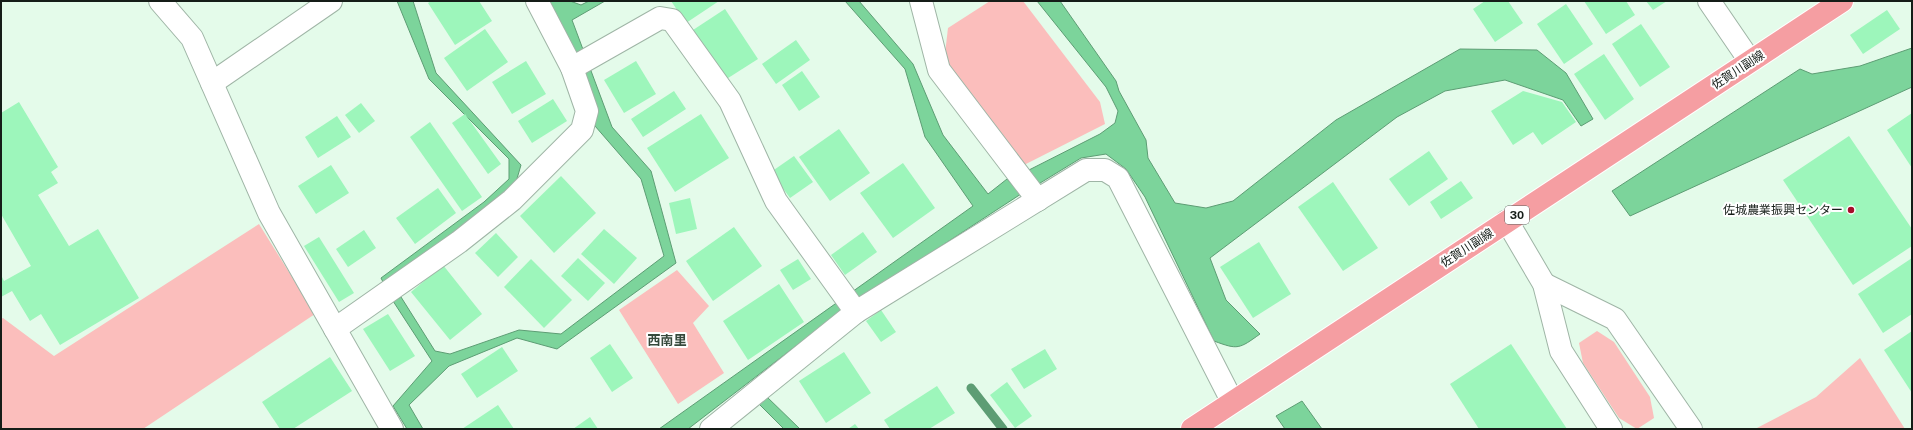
<svg xmlns="http://www.w3.org/2000/svg" width="1913" height="430" font-family="'Public Sans','Noto Sans JP',sans-serif">
<style>
.green{fill:#fbbebc}
.water{fill:#7cd49b;stroke:#5d9d74}
.lines{fill:none;stroke-linecap:round;stroke-linejoin:round}
.stream{stroke:#5d9d74;stroke-width:9}
.building{fill:#9df6bb}
.minor-casing{stroke:#9fb5a6;stroke-width:24}
.major-casing{stroke:#fff;stroke-width:24}
.minor{stroke:#fff;stroke-width:22}
.major{stroke:#f59ea2;stroke-width:22}
.poi-dot{fill:#a60c29;stroke:#fff;stroke-width:1.5}
.labels{text-anchor:middle;dominant-baseline:central;stroke-width:4;stroke-linejoin:round;paint-order:stroke}
.shield{fill:#fff;stroke:#5b615d;stroke-width:1}
.shield-label{font-size:11px;font-weight:bold;fill:#151d18}
.street-label{font-size:12px;fill:#151d18;stroke:#fff}
.poi-label{font-size:12px;fill:#151d18;stroke:#fff;text-anchor:end}
.neighbourhood-label{font-size:13px;font-weight:bold;fill:#36493c;stroke:#fff}
</style>
<rect width="100%" height="100%" fill="#e4fbea"/>
<!-- green -->
<g class="green">
<polygon points="990,1 1023,1 1100,102 1105,124 1022,166 944,62 948,28"/>
<polygon points="259,224 315,314 143,429 1,429 1,319 3,318 54,356"/>
<polygon points="677,270 709,306 693,323 724,373 678,404 619,310"/>
<polygon points="1597,331 1614,342 1650,397 1654,418 1637,429 1619,418 1583,363 1579,343"/>
<polygon points="1860,358 1905,429 1755,429 1816,397"/>
</g>
<!-- water -->
<g class="water">
<polygon points="397,1 413,1 436,73 521,165 516,182 493,204 384,284 381,278 484,202 509,179 509,159 429,79"/>
<polygon points="549,1 570,1 581,5 589,1 605,1 572,20 612,127 651,171 676,263 557,349 517,338 449,366 409,405 423,429 407,429 393,406 432,361 393,301 401,297 435,351 450,354 519,330 561,334 664,256 641,179 595,126 584,71"/>
<polygon points="845,1 859,1 913,64 943,135 988,194 1007,179 1021,194 840,312 688,429 659,429 973,206 925,137 905,69"/>
<path d="M 1037,1 L 1060,1 L 1116,81 L 1119,91 L 1146,140 L 1148,158 L 1175,203 L 1206,208 L 1233,201 L 1336,120 L 1460,49 L 1537,50 L 1566,73 L 1593,119 L 1581,126 L 1563,100 L 1505,80 L 1445,91 L 1397,117 L 1210,258 L 1226,300 L 1260,334 C 1239,349 1238,350 1214,341 L 1145,197 L 1126,169 L 1106,154 L 1081,158 L 1032,188 L 1025,172 L 1100,134 L 1115,123 L 1118,111 L 1106,87 Z"/>
<polygon points="1912,48 1912,87 1630,216 1612,191 1800,69 1812,74 1860,66"/>
<polygon points="766,396 800,429 784,429 757,402"/>
<polygon points="1302,401 1322,429 1285,429 1276,416"/>
</g>
<g class="lines">
<!-- stream -->
<polyline class="stream" points="971,388 1003,429"/>
</g>
<!-- building -->
<g class="building">
<polygon points="431,1 479,1 492,21 455,45 428,3"/>
<polygon points="671,1 719,1 686,23"/>
<polygon points="1485,1 1508,1 1523,23 1495,42 1473,9"/>
<polygon points="1584,1 1626,1 1635,15 1606,34"/>
<polygon points="1646,1 1667,1 1653,10"/>
<polygon points="1566,4 1593,44 1564,64 1537,24"/>
<polygon points="725,9 758,59 725,80 693,30"/>
<polygon points="1887,10 1900,29 1863,54 1850,35"/>
<polygon points="1641,24 1670,67 1640,87 1612,44"/>
<polygon points="485,29 508,62 467,91 444,58"/>
<polygon points="796,40 810,60 776,84 762,64"/>
<polygon points="1604,54 1634,99 1605,120 1574,74"/>
<polygon points="526,61 546,94 512,114 492,82"/>
<polygon points="636,61 656,94 624,113 604,80"/>
<polygon points="802,71 820,97 799,111 782,85"/>
<polygon points="674,91 686,109 643,137 631,119"/>
<polygon points="1523,91 1562,102 1576,122 1542,145 1533,132 1513,145 1491,111"/>
<polygon points="553,99 567,121 532,143 518,121"/>
<polygon points="19,102 58,167 51,172 58,183 38,195 69,246 98,229 139,298 60,345 41,314 30,321 12,291 1,297 1,275 4,281 31,266 1,214 1,113"/>
<polygon points="361,103 375,121 359,133 345,115"/>
<polygon points="1912,113 1912,168 1887,130"/>
<polygon points="465,114 501,164 488,174 452,123"/>
<polygon points="701,114 729,158 675,192 647,148"/>
<polygon points="337,116 351,137 318,158 305,137"/>
<polygon points="430,122 482,197 462,211 410,137"/>
<polygon points="839,129 870,173 830,201 799,157"/>
<polygon points="1849,136 1912,229 1912,246 1853,285 1783,180"/>
<polygon points="1429,151 1448,179 1409,206 1389,179"/>
<polygon points="794,156 813,182 790,198 771,172"/>
<polygon points="903,163 935,208 893,238 860,193"/>
<polygon points="331,165 349,193 316,214 298,186"/>
<polygon points="561,176 596,213 554,253 520,216"/>
<polygon points="1461,181 1473,198 1441,219 1430,202"/>
<polygon points="1333,182 1378,248 1343,271 1298,207"/>
<polygon points="438,188 456,213 415,244 396,218"/>
<polygon points="690,198 697,229 676,234 669,203"/>
<polygon points="734,227 762,266 713,301 686,261"/>
<polygon points="604,229 637,258 614,284 581,254"/>
<polygon points="364,230 376,248 348,267 336,249"/>
<polygon points="863,232 877,252 845,275 831,255"/>
<polygon points="496,233 518,257 498,277 475,253"/>
<polygon points="319,237 354,293 339,302 304,246"/>
<polygon points="1259,242 1291,294 1253,318 1220,267"/>
<polygon points="578,258 605,283 588,301 561,276"/>
<polygon points="1912,258 1912,314 1883,333 1858,294"/>
<polygon points="531,259 572,300 544,328 504,287"/>
<polygon points="798,259 811,279 793,290 780,270"/>
<polygon points="443,265 482,314 450,340 411,292"/>
<polygon points="779,284 804,322 748,360 723,321"/>
<polygon points="881,310 896,332 881,342 866,321"/>
<polygon points="388,314 415,356 390,371 363,329"/>
<polygon points="1912,331 1912,393 1884,350"/>
<polygon points="610,344 633,378 612,392 590,358"/>
<polygon points="1511,344 1567,429 1479,429 1450,384"/>
<polygon points="502,347 518,371 477,398 461,374"/>
<polygon points="1045,349 1057,369 1024,389 1011,369"/>
<polygon points="844,352 871,393 826,423 799,381"/>
<polygon points="330,357 352,391 293,429 280,429 262,402"/>
<polygon points="1007,382 1032,416 1015,428 990,395"/>
<polygon points="937,386 955,413 929,429 890,429 884,420"/>
<polygon points="498,405 514,429 462,429"/>
<polygon points="590,417 598,429 573,429"/>
<polygon points="855,424 859,429 848,429"/>
</g>
<g class="lines">
<!-- minor casing -->
<g class="minor-casing">
<g id="minor">
<polyline points="160,1 192,38 269,213 392,429"/>
<polyline points="921,1 939,70 1038,200"/>
<polyline points="1709,1 1750,61"/>
<polyline points="572,68 660,18 672,20 730,101 776,201 856,312"/>
<polyline points="212,83 331,1"/>
<polyline points="1507,221 1544,284 1561,351 1611,429"/>
<polyline points="1544,284 1615,319 1691,429"/>
<polyline points="335,329 459,242 512,200 582,130 587,111 572,68 537,1"/>
<polyline points="711,429 856,312 1086,170 1105,170 1118,178 1232,401"/>
</g>
</g>
<!-- major casing -->
<g class="major-casing">
<polyline id="major" points="1192,429 1842,1"/>
</g>
<!-- minor -->
<use href="#minor" class="minor"/>
<!-- major -->
<use href="#major" class="major"/>
</g>
<!-- markers -->
<circle class="poi-dot" cx="1851" cy="210" r="4"/>
<g class="labels">
<!-- shield labels -->
<rect class="shield" x="1505" y="206" width="24" height="18" rx="3"/>
<g class="shield-label">
<text x="1517" y="215">30</text>
</g>
<!-- street labels -->
<g class="street-label">
<text transform="translate(1738 70) rotate(-33)">佐賀川副線</text>
<text transform="translate(1467 248) rotate(-33)">佐賀川副線</text>
</g>
<!-- poi labels -->
<g class="poi-label">
<text x="1843" y="210">佐城農業振興センター</text>
</g>
<!-- neighbourhood labels -->
<g class="neighbourhood-label">
<text x="667" y="340">西南里</text>
</g>
</g>
<!-- border -->
<rect width="1913" height="430" fill="none" stroke="#151d18" stroke-width="4"/>
</svg>
